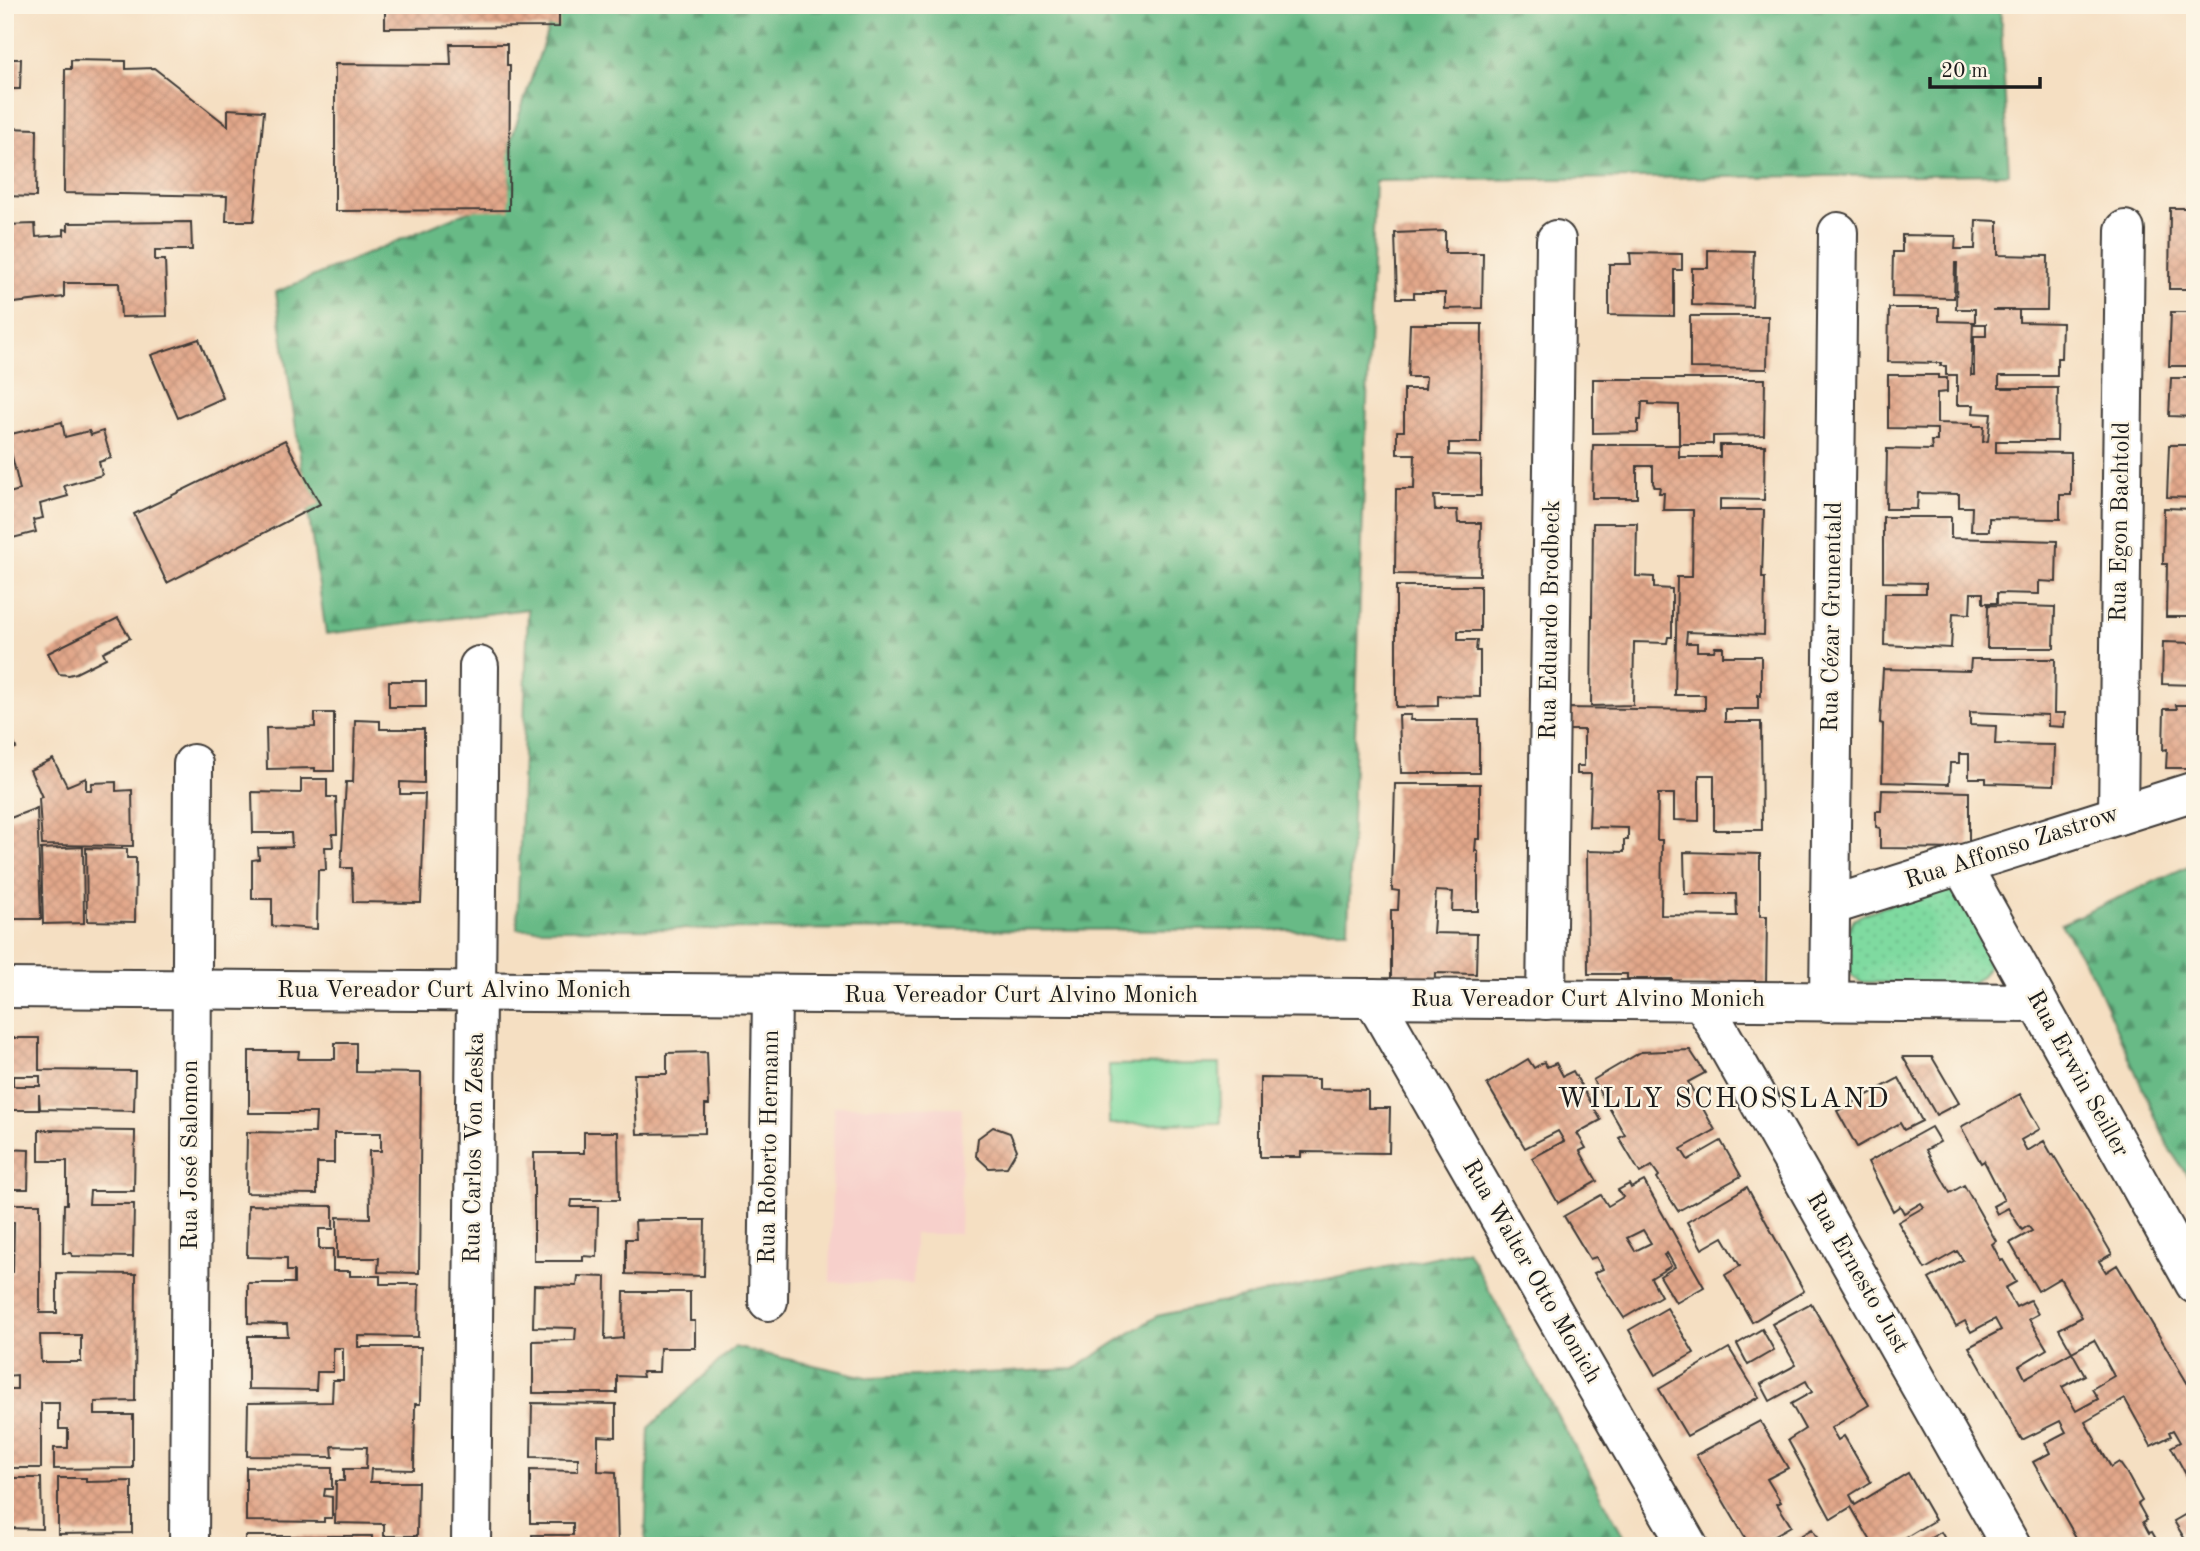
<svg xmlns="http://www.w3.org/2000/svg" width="2200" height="1551" font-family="'Old Standard TT',serif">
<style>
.built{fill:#f7d0cb}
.grass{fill:#7fdaa0;stroke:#4e7b5e;stroke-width:2}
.forest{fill:url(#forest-firs);stroke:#426b51;stroke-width:2}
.park{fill:url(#park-dots);stroke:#4e7b5e;stroke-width:2}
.building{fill:url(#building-cross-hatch);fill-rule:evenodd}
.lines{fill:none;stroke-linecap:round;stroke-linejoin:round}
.minor-casing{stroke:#3d3935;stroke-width:42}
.minor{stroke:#fff;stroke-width:38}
.labels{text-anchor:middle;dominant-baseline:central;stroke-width:5;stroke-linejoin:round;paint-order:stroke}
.street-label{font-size:24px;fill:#1c1c1c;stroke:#fcf5e5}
.quarter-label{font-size:28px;letter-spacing:2px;fill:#1c1c1c;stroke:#fcf5e5}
</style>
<defs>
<pattern id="forest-firs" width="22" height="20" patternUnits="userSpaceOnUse" patternTransform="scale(1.75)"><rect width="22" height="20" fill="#67ba86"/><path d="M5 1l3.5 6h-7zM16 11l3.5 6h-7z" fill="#54966d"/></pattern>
<pattern id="park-dots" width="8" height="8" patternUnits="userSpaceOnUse" patternTransform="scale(1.75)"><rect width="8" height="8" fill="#7fdaa0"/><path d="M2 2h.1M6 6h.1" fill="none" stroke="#6dba89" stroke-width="1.8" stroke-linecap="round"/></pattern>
<pattern id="building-cross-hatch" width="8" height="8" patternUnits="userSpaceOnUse" patternTransform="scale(1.75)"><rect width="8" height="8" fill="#e2a78a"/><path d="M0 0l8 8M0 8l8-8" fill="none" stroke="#c18f76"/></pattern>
</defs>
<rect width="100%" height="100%" fill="#fcf5e5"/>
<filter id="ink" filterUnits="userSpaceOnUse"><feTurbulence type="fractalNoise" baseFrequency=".0143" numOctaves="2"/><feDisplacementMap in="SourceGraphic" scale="14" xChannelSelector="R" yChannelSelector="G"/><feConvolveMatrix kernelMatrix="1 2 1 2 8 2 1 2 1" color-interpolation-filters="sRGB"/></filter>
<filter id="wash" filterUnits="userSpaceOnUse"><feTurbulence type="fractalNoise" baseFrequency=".00686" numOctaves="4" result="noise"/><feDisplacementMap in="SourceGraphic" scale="28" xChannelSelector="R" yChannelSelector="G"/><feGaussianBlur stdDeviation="1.57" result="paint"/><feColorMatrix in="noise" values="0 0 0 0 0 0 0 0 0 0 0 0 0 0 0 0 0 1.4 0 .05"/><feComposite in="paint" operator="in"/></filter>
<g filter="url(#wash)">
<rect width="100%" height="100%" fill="#f5dfc2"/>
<!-- built -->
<polygon class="built" points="834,1106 962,1107 960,1234 914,1234 913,1284 830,1282"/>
<!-- grass -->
<polygon class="grass" points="1220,1064 1221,1123 1109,1124 1109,1065"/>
<!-- forest -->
<g class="forest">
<polygon points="556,5 2000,5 2009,174 1375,181 1348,930 517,929 528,609 326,634 276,292 490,202"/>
<polygon points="2195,863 2195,1187 2170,1150 2093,976 2061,924"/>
<polygon points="1467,1250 1629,1546 645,1546 649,1428 734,1347 871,1378 1074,1369 1157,1316"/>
</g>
<!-- park -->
<path class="park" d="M 1942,890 L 1957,893 C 1975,922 2015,965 1967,985 L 1861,982 C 1848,975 1847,970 1847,956 C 1847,944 1845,929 1854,920 C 1866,909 1924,896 1942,890 Z"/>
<g id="blocks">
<!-- building -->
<g class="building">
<polygon points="385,5 559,5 559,27 385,28"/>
<polygon points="450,44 507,44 507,65 510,65 509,210 335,211 335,64 451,65"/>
<polygon points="5,59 21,59 20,89 5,89"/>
<polygon points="71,60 126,61 126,69 154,68 228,126 228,109 264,111 254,221 226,221 227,196 64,193 65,69 71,69"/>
<polygon points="5,128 37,129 36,197 5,196"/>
<polygon points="2170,208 2195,208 2195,289 2169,289"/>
<polygon points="1976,220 1998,221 1998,255 2048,256 2047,310 1992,310 2019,310 2019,322 2062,323 2061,358 2057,358 2057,376 1999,376 1999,388 2058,388 2057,441 1996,441 1996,452 2071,453 2071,495 2060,495 2060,519 1989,518 1989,531 1971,531 1972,507 1959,507 1959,494 1918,493 1917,509 1886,509 1887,449 1932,450 1931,441 1937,441 1937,429 1888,428 1888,375 1938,375 1938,378 1947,378 1947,392 1937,393 1937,423 1973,424 1973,426 1984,426 1983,442 1988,441 1991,414 1973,413 1974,405 1957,405 1957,375 1946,375 1946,366 1940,366 1941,363 1888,362 1889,308 1939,308 1939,321 1973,322 1971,375 1974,375 1974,336 1986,336 1986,324 1975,324 1975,309 1956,309 1957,263 1955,263 1954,298 1892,297 1893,252 1902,252 1902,235 1956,236 1955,249 1975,249"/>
<polygon points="191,222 192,250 155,250 155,260 165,260 167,316 121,317 119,283 64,283 64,297 5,304 5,284 10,284 7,261 5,261 5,225 35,224 36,237 64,235 64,229 68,230 68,223"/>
<polygon points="1445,231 1445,253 1483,253 1482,308 1445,309 1445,293 1414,293 1414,298 1397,298 1395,233"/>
<polygon points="1708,250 1754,251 1752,307 1692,305 1692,268 1708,268"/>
<polygon points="1630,253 1682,254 1682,270 1674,270 1674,316 1609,315 1609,264 1631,264"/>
<polygon points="2171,312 2195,312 2195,366 2169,366"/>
<polygon points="1690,316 1768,316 1767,369 1690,368"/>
<polygon points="1410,324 1482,324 1481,443 1449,443 1449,455 1481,456 1481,496 1434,496 1435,510 1457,510 1458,523 1481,523 1480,575 1395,574 1396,489 1414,489 1415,454 1397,454 1397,431 1404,431 1404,389 1425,389 1426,377 1408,377"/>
<polygon points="199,339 223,398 178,418 151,355"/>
<polygon points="2171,378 2195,378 2195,417 2169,416"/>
<polygon points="1593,379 1765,379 1764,435 1713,436 1713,444 1679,444 1679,405 1649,404 1649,402 1642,402 1641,420 1638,420 1638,432 1593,433"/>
<polygon points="62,422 65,437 89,431 91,435 103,431 111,458 99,462 102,475 64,486 68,496 40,504 43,518 33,520 36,532 5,540 5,494 20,490 7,435"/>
<polygon points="285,440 320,504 167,583 134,514"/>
<polygon points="1593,445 1679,445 1679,457 1720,457 1720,445 1765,445 1764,500 1720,499 1720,510 1764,510 1762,578 1765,578 1764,635 1687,632 1686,643 1697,643 1697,651 1714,651 1715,647 1723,647 1723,656 1761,656 1761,696 1758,695 1758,709 1725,709 1725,722 1761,722 1762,830 1714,830 1714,775 1699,775 1699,821 1674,820 1674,794 1658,794 1657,840 1662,840 1661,915 1737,916 1736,894 1685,894 1684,852 1760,854 1760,916 1767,916 1766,985 1672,985 1672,979 1627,979 1627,974 1588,974 1587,851 1624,852 1624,840 1628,840 1628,828 1589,827 1591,774 1577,774 1577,766 1584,766 1584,730 1567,730 1567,708 1705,710 1705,695 1675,695 1677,577 1692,577 1693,510 1663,510 1664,493 1659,493 1660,487 1655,487 1653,483 1653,466 1637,466 1637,498 1592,498"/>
<polygon points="2169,445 2195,445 2195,498 2167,497"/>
<polygon points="2164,508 2195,509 2195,617 2166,617 2167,564 2163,564"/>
<polygon points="1883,517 1951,517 1951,538 2057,541 2056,582 2039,581 2039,594 1997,593 1997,603 1983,603 1983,593 1971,593 1970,614 1953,613 1951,648 1884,645 1885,593 1926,593 1926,583 1883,582"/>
<polygon points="1593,523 1637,523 1636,576 1654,577 1654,588 1672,589 1672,637 1668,637 1667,643 1634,642 1633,705 1591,706"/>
<polygon points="1396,586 1480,586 1480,631 1458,631 1458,640 1477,640 1476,651 1480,651 1480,697 1438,696 1438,706 1396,707"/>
<polygon points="1988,605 2055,607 2054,648 1987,648"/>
<polygon points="118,618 130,638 103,652 106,658 76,673 69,675 59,674 48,653"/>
<polygon points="2163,642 2195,643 2195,685 2162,684"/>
<polygon points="1971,659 2055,659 2054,713 2065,713 2064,727 2048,726 2048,715 1970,712 1970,725 1996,726 1995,744 2055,745 2054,785 1986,783 1986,778 1969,778 1969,754 1959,754 1959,763 1950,763 1949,784 1882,782 1883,724 1880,723 1883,669 1970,671"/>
<rect x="389" y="681" width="37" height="26"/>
<polygon points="2176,705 2188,705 2188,709 2195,710 2195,768 2166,768 2167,749 2163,750 2164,709 2177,709"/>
<polygon points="315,713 334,713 334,771 315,771 315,768 267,769 266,728 315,727"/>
<polygon points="1399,715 1411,715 1410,720 1479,720 1479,773 1401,773"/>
<polygon points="355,720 380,721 380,729 424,729 424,783 400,782 400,794 425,794 421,903 353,902 352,868 341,868 346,782 353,782"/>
<polygon points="5,721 16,748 5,752"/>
<polygon points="53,759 67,786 86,778 86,790 91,790 92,783 116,782 116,791 132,790 133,846 42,845 39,798 42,797 30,770"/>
<polygon points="301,779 327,779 327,797 336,797 337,834 332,834 333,847 325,847 326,870 318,870 317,929 272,926 272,899 252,899 252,860 259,859 258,848 292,847 291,833 253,833 252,792 301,793"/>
<polygon points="1395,784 1480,784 1480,839 1476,839 1475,851 1478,851 1478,911 1452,911 1453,892 1436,891 1433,933 1477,934 1476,974 1435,973 1434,992 1391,991 1391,910 1398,910 1399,891 1392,890"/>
<polygon points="1882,790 1969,792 1969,849 1880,848 1880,828 1876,827 1876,811 1881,811"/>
<polygon points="37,808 41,919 5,919 5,820"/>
<polygon points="83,847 84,923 43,924 41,849"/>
<polygon points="86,848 127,849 127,858 136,858 135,922 87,921"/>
<path d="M 8,1038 L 39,1038 L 39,1070 L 135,1071 L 134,1111 L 40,1109 L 39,1094 L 39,1110 L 10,1110 L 11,1117 L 5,1117 L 5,1049 L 8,1049 ZM 13,1076 L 40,1076 L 40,1086 L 13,1086 Z"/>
<polygon points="335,1043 356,1043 356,1072 421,1073 419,1273 378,1272 379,1258 337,1258 337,1217 370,1218 369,1151 381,1151 381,1133 334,1133 334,1163 317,1163 317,1194 246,1193 247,1132 315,1133 316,1113 249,1113 249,1051 299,1051 298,1059 335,1059"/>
<polygon points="1690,1050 1705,1073 1688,1082 1715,1130 1681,1149 1688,1160 1721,1141 1741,1176 1678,1211 1657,1178 1659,1176 1652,1166 1640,1173 1619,1138 1625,1135 1593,1080 1641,1052"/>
<polygon points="707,1052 709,1105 705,1105 705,1133 637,1134 634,1074 667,1074 667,1053"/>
<polygon points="1903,1057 1932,1057 1959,1103 1936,1115"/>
<polygon points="1528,1059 1534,1068 1544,1062 1547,1067 1556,1063 1563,1076 1573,1071 1601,1120 1577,1133 1586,1148 1580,1151 1597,1181 1558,1203 1532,1158 1564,1141 1558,1131 1525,1148 1487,1084"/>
<polygon points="1260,1078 1319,1079 1319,1089 1368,1090 1368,1108 1390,1108 1389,1153 1301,1152 1301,1157 1260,1157"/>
<polygon points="1899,1078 1922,1121 1904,1130 1900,1123 1857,1147 1837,1111"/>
<polygon points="2020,1094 2040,1129 2021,1140 2027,1151 2044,1141 2052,1155 2053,1154 2112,1254 2099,1261 2106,1272 2117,1265 2195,1396 2195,1491 2171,1447 2180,1442 2173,1430 2169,1432 2171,1436 2151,1446 2125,1399 2085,1422 2111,1467 2119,1462 2126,1472 2142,1501 2138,1504 2147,1520 2143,1522 2149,1533 2152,1532 2160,1546 2123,1546 2119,1537 2103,1546 2081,1546 2033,1462 2050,1453 2045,1443 2066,1432 2060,1421 2022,1440 1969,1347 2001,1330 1995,1319 1971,1332 1965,1321 1956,1326 1929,1279 1963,1260 1957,1251 1925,1269 1898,1222 1924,1207 1921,1203 1904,1213 1900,1206 1893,1211 1868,1162 1931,1127 1940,1142 1926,1150 1950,1193 1964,1185 1996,1241 1992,1244 2001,1261 2003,1260 2016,1282 2005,1288 2016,1307 2030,1300 2038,1314 2029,1319 2047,1349 2019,1366 2025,1378 2072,1352 2085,1375 2062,1387 2076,1411 2098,1399 2092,1389 2114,1376 2094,1340 2072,1352 2059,1329 2082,1317 2060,1278 2038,1291 2010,1243 2032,1231 2028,1226 2022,1230 2008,1208 1997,1214 1993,1206 2004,1200 1984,1161 1981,1163 1961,1127"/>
<polygon points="993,1127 1010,1133 1017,1150 1007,1167 989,1168 976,1156 978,1138"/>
<polygon points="39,1130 135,1131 134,1191 90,1191 89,1204 134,1204 133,1257 72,1256 71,1253 63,1253 64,1204 67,1204 67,1161 39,1161"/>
<polygon points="584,1132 618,1132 619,1200 572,1200 571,1207 598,1207 597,1257 583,1256 583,1261 534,1261 534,1153 584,1153"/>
<polygon points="5,1149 29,1150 28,1189 5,1189"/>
<path d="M 1644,1181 L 1704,1287 L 1676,1303 L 1660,1276 L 1675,1267 L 1667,1253 L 1664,1255 L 1671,1266 L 1651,1278 L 1661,1296 L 1624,1318 L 1594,1273 L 1603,1269 L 1596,1257 L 1590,1259 L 1564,1216 L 1601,1195 L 1608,1206 L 1623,1197 L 1618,1190 L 1629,1184 L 1631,1188 ZM 1643,1230 L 1651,1243 L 1635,1251 L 1627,1238 Z"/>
<polygon points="1747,1187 1804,1291 1752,1322 1725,1275 1740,1266 1723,1237 1702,1249 1687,1222"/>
<path d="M 5,1204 L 40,1204 L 40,1313 L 57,1313 L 57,1273 L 136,1274 L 135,1401 L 95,1402 L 95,1415 L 133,1415 L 133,1468 L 54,1469 L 54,1448 L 68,1448 L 68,1429 L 59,1429 L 59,1403 L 41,1403 L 41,1468 L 5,1468 L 6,1389 L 17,1389 L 17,1375 L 5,1376 L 5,1347 L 7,1347 L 5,1272 L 13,1272 L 14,1222 L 5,1222 ZM 40,1335 L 81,1335 L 81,1362 L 41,1362 Z"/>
<polygon points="248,1205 333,1206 333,1229 319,1229 319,1249 333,1249 333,1271 350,1271 350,1276 380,1276 380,1284 419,1284 418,1337 358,1336 358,1347 421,1347 420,1404 415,1404 414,1470 371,1469 370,1482 418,1482 417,1536 384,1536 384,1524 335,1523 336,1481 344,1481 344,1469 366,1469 367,1447 332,1446 333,1457 247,1456 248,1403 332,1402 333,1380 343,1380 343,1348 333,1348 333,1372 317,1372 316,1390 248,1389 248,1336 288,1336 287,1324 248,1323 248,1283 294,1283 294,1271 287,1271 287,1258 247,1257"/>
<polygon points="655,1220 705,1220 704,1276 626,1274 626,1239 636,1239 635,1221"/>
<polygon points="578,1276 606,1277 605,1340 623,1338 624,1292 690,1292 690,1321 695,1321 695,1348 660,1348 659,1372 642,1372 643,1377 617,1376 617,1393 533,1393 533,1341 575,1340 576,1328 533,1327 534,1285 577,1286"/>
<polygon points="1811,1303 1869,1405 1831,1428 1838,1440 1844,1436 1871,1482 1850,1495 1855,1505 1908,1473 1935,1520 1891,1546 1862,1546 1871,1541 1851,1507 1831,1519 1788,1440 1805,1429 1791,1404 1812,1392 1806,1381 1770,1401 1761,1384 1796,1365 1772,1324"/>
<polygon points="1667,1308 1694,1353 1655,1375 1629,1330"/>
<polygon points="1762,1329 1774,1350 1748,1365 1737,1344"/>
<polygon points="1729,1348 1759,1397 1687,1436 1659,1389"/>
<polygon points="532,1403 616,1404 616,1437 598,1436 598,1471 616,1472 618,1546 532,1546 532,1535 573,1535 573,1523 530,1523 530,1470 578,1471 578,1458 531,1457"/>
<polygon points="1760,1421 1788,1468 1767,1479 1781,1502 1777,1504 1791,1526 1756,1546 1750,1546 1696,1455"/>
<polygon points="246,1467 332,1468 332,1489 325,1489 324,1496 332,1497 332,1518 324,1518 324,1522 246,1521"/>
<polygon points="5,1478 41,1478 42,1529 5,1528"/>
<polygon points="58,1478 86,1478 86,1482 132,1481 132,1533 58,1534"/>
<polygon points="2195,1509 2195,1546 2189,1546 2174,1521"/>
<polygon points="1812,1529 1822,1546 1783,1546"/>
<polygon points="1941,1532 1949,1546 1917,1546"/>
<rect x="245" y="1536" width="127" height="10"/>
</g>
</g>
</g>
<g filter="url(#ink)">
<use href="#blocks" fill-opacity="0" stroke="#3d3935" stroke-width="2"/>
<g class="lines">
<!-- minor casing -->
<g class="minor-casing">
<g id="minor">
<polyline points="2118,815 2125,230"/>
<polyline points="1961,864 2195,1284"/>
<polyline points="1830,906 2195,791"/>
<polyline points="5,988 2037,1003"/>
<polyline points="1373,998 1688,1546"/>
<polyline points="1546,1000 1556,240"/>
<polyline points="1702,1001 2011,1546"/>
<polyline points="1829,1002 1838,232"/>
<polyline points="768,1301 772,994"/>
<polyline points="189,1546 193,764"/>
<polyline points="471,1546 479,666"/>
</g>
</g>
<!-- minor -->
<use href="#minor" class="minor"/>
</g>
</g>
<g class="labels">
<!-- street labels -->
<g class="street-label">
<text transform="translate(2121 522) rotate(-89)">Rua Egon Bachtold</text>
<text transform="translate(1833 617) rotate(-89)">Rua Cézar Grunentald</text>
<text transform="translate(1551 620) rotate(-89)">Rua Eduardo Brodbeck</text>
<text transform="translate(2012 848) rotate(-18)">Rua Affonso Zastrow</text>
<text x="454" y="991">Rua Vereador Curt Alvino Monich</text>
<text x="1021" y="996">Rua Vereador Curt Alvino Monich</text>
<text x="1588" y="1000">Rua Vereador Curt Alvino Monich</text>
<text transform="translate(2077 1074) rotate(61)">Rua Erwin Seiller</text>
<text transform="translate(770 1147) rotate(-89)">Rua Roberto Hermann</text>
<text transform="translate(475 1148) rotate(-89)">Rua Carlos Von Zeska</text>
<text transform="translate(191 1155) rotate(-90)">Rua José Salomon</text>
<text transform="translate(1531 1272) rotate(60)">Rua Walter Otto Monich</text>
<text transform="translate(1857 1273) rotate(60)">Rua Ernesto Just</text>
</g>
<!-- quarter labels -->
<g class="quarter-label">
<text x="1724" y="1100">WILLY SCHOSSLAND</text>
</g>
</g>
<!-- margin -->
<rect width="2200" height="1551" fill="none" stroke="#fcf5e5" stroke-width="28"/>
<!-- scale -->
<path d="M1930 77v10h110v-10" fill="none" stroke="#1c1c1c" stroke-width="3.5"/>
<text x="1941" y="77" font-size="21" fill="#1c1c1c" stroke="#fcf5e5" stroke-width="5" paint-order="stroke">20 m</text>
</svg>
